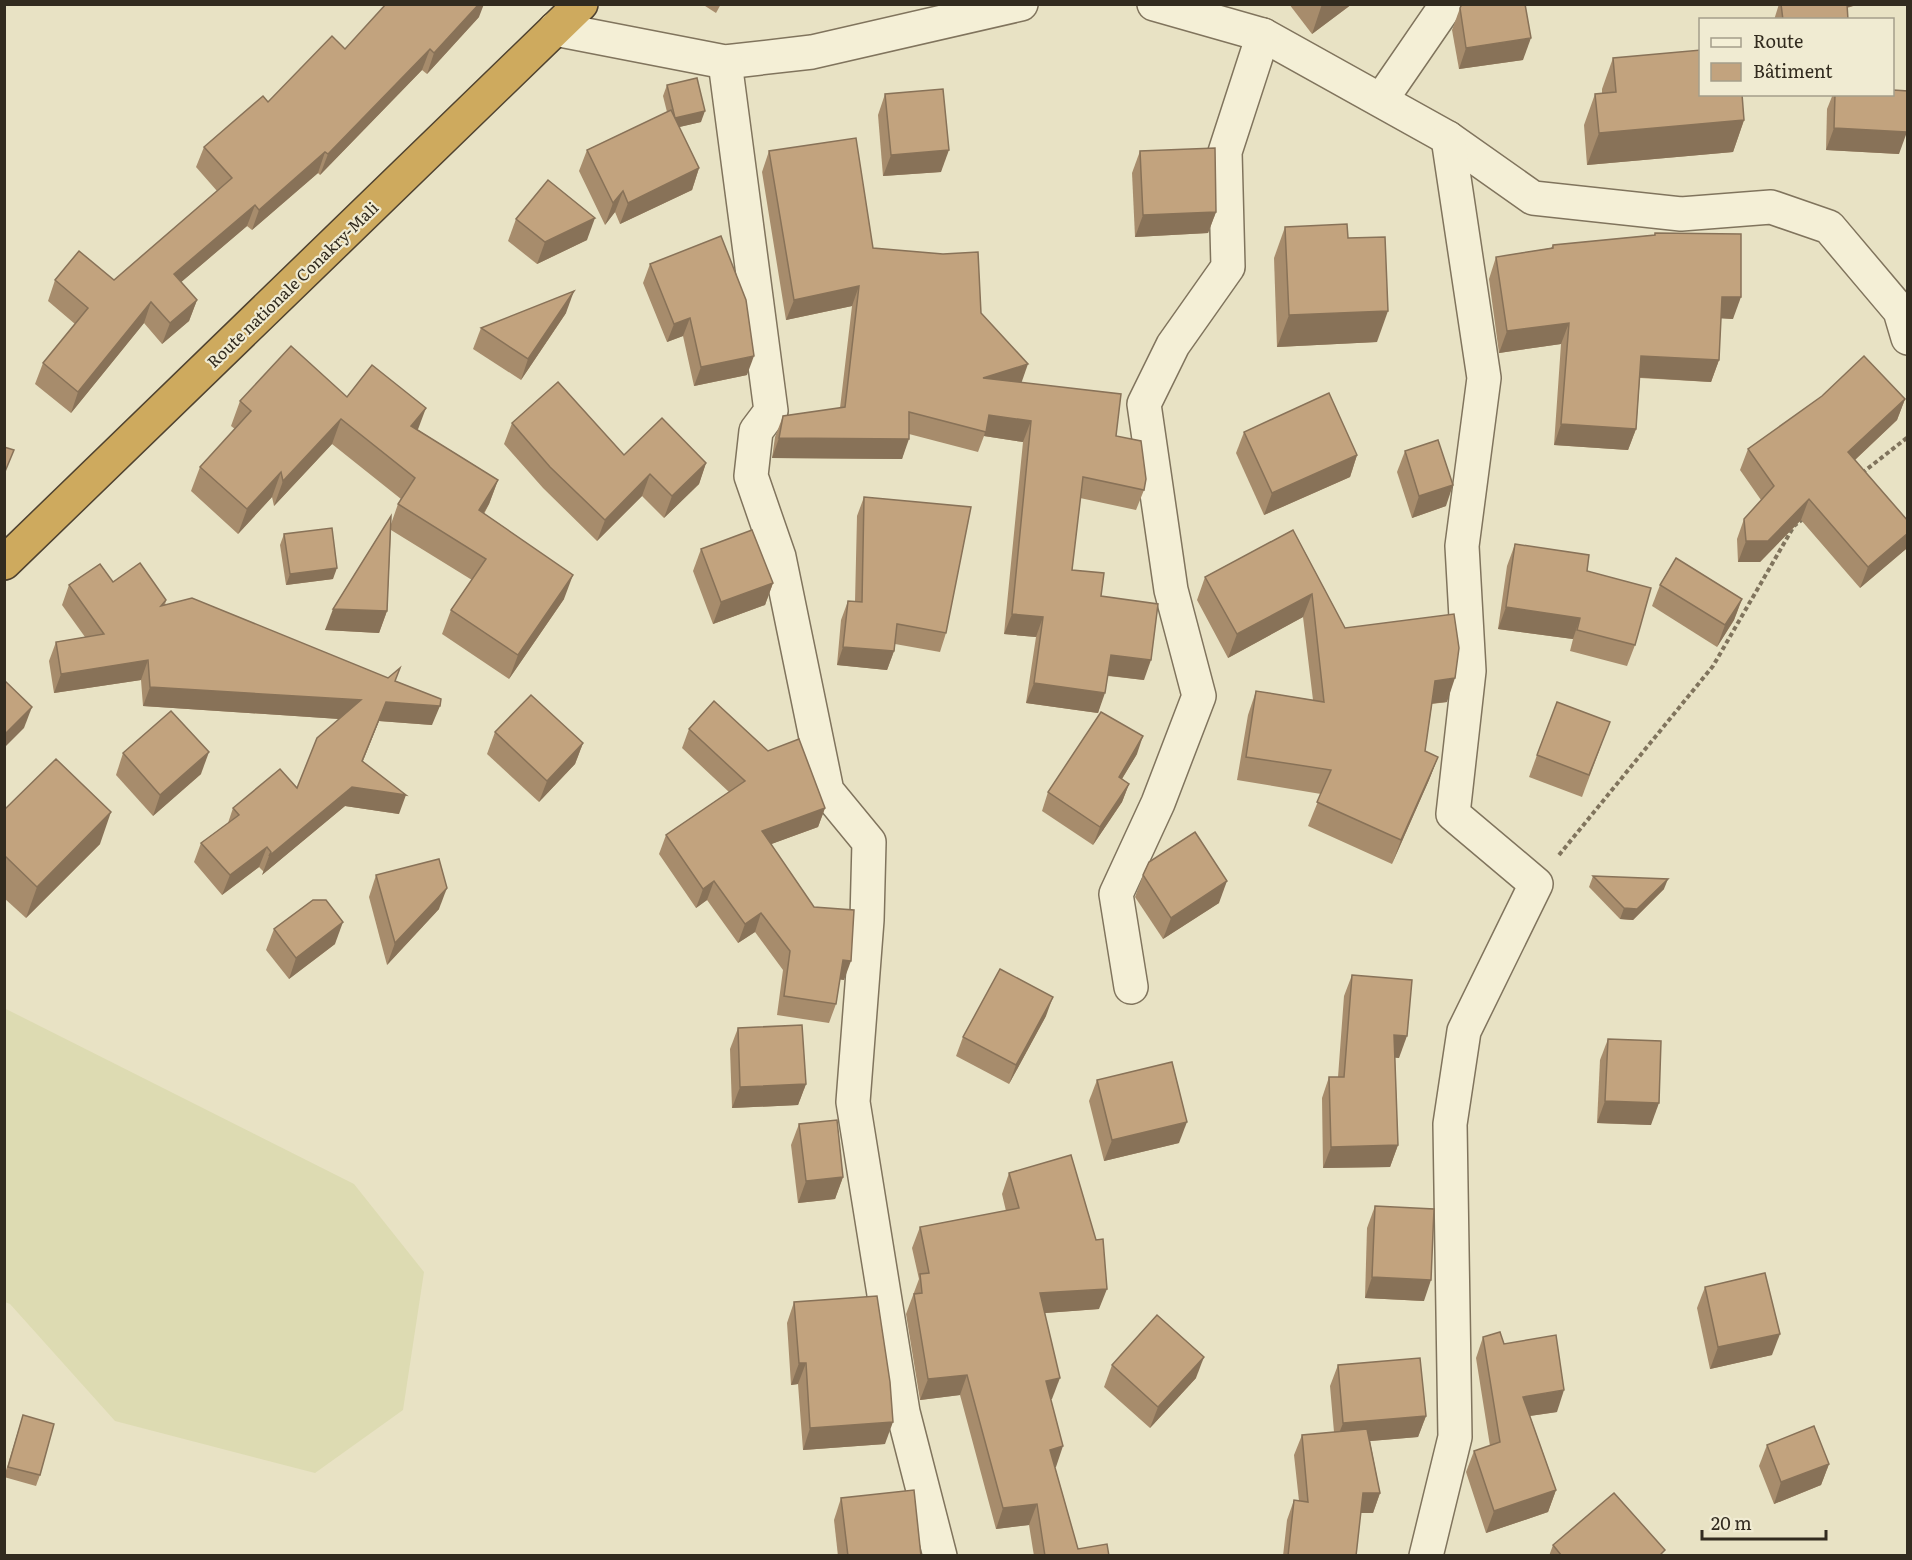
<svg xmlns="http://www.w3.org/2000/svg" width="1912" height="1560" font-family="Literata,serif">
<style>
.farmland{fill:#dddbb2}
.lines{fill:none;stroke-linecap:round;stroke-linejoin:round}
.street-casing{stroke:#80745d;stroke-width:36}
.highway-casing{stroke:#4f4230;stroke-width:36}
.path{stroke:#80745d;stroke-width:4;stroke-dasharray:4.5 3;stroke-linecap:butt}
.street{stroke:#f4efd6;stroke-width:33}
.highway{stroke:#ceaa5e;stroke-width:33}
.wall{fill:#a78c6c}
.shaded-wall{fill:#887258}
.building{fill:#c2a37e;stroke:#887258;stroke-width:1.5}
.labels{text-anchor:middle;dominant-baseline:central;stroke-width:4.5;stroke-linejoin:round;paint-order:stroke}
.street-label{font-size:16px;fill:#322b1f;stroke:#f0ebd2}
</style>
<rect width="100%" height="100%" fill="#e8e2c4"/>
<!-- farmland -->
<polygon class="farmland" points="4,1008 354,1184 424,1272 403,1410 315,1473 115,1421 10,1304 5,1302"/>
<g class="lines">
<!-- street casing -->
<g class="street-casing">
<g id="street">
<polyline points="1154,4 1263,35 1448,138 1533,198 1681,214 1771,207 1829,227 1900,311 1908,338"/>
<polyline points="555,29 725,62 812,52 1021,4"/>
<polyline points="725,62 771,411 756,431 751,476 779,557 827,791 869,842 867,920 853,1102 903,1412 940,1556"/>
<polyline points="1381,100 1447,4"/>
<polyline points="1131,987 1116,894 1158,803 1199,696 1171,590 1144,404 1173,345 1228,267 1225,152 1263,35"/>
<polyline points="1426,1556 1455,1437 1450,1124 1464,1031 1536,884 1453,814 1469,671 1462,546 1484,378 1448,138"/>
</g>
</g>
<!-- highway casing -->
<g class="highway-casing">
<polyline id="highway" points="4,563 581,4"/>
</g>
<!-- path -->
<g class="path">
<polyline points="1862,473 1908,437"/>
<polyline points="1559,855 1713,666 1794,526 1804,518"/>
</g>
<!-- street -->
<use href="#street" class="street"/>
<!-- highway -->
<use href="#highway" class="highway"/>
</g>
<!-- wall -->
<g class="wall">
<polygon points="702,4 721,4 716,13"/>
<polygon points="1289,4 1352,4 1312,34"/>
<polygon points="1779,4 1860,4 1847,8 1848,20 1774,20"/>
<polygon points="1460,8 1523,60 1459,69 1452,30"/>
<polygon points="479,17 427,74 422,70 320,175 318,173 252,230 247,226 181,282 197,300 189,321 162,344 144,323 71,413 35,384 43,363 75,324 48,301 55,280 114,280 217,191 196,167 204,147 345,49"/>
<polygon points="1613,58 1744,120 1733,152 1587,165 1584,125 1595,94 1602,93 1602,89"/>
<polygon points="667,85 701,122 679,127 699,168 692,190 620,224 615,212 605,225 579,171 587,150 667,112 663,96"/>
<polygon points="885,94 941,172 883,176 878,115"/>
<polygon points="1833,94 1893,94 1899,154 1826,150 1827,109"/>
<polygon points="769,151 873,248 981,313 1021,382 1116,436 1144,490 1136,510 1080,498 1072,570 1101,596 1144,680 1108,676 1098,713 1026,703 1036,637 1004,634 1023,442 984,436 978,452 909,434 902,459 772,458 775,437 783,416 840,408 852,306 786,320 762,172"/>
<polygon points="1140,151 1216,212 1208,233 1135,237 1132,173"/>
<polygon points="516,219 587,240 537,264 508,241"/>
<polygon points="1285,227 1348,238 1377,342 1277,347 1274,258"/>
<polygon points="1655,233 1733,319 1721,318 1719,360 1711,382 1640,378 1636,429 1628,450 1554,445 1561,344 1499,353 1489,279 1496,257 1551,248 1553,245 1654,235"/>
<polygon points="650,264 747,375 694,386 683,336 667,342 643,283"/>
<polygon points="566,313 521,380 473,349 481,328"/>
<polygon points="347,397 418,430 498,480 489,504 484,514 564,599 509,679 442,634 451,610 472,580 391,530 387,611 379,633 325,630 391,524 398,504 401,499 332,444 274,506 272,497 238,534 191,491 200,467 235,429 231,426 240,401"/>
<polygon points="1905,399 1897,420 1855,460 1908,521 1908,544 1906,549 1860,588 1801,520 1760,562 1738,562 1737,539 1744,519 1761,500 1740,470 1748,449"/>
<polygon points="512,423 624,455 706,463 699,484 664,518 642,496 597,541 543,488 504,444"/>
<polygon points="1244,432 1357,455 1350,477 1264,515 1236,453"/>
<polygon points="1405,451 1446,506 1412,518 1397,472"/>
<polygon points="864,497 946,633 940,652 895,644 894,651 887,670 837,665 841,620 848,601 855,602 857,516"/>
<polygon points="1293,530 1345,628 1447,702 1432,704 1425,751 1438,757 1429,780 1392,864 1308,826 1321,794 1237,780 1248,715 1256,691 1313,700 1303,617 1228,658 1197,600 1205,577"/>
<polygon points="284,534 333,579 286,585 280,545"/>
<polygon points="1515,544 1587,571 1635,645 1627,666 1570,651 1573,639 1498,629 1507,566"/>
<polygon points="701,549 773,583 765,605 713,624 693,571"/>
<polygon points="113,582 166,600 165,605 395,681 432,725 379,721 363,761 399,814 345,806 262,875 264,872 259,867 222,895 194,862 201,843 228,823 233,808 297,788 340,719 143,706 141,680 54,693 49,661 56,642 85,637 62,605 69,585"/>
<polygon points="1660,585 1742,599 1734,620 1717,647 1652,606"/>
<polygon points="689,729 825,808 818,827 771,844 844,980 840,979 836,1004 829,1023 777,1015 783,970 755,932 738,943 707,900 696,908 659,854 666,835 729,792 682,748"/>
<polygon points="495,732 583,743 575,764 539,802 487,754"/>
<polygon points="1602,743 1582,797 1529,777 1537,755"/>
<polygon points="123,753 201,774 153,816 116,775"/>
<polygon points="1137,754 1122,779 1129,784 1122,802 1093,845 1042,811 1048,792"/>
<polygon points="4,810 100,844 26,918 4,898"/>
<polygon points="376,875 439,909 387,965 369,897"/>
<polygon points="1143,875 1219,903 1163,939 1135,897"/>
<polygon points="1593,876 1664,889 1633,920 1620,919 1589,887"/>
<polygon points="274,929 335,944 289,979 266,950"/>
<polygon points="1352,975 1399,1058 1395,1057 1398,1145 1390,1167 1323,1168 1322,1098 1329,1077 1338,1077 1344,996"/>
<polygon points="1046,1016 1009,1084 956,1056 963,1037"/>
<polygon points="738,1028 806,1084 798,1105 732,1108 730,1049"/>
<polygon points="1608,1039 1651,1125 1597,1123 1600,1060"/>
<polygon points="1097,1080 1179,1143 1104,1161 1089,1101"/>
<polygon points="799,1124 843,1177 835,1199 798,1203 791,1145"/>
<polygon points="1009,1173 1099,1309 1045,1313 1052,1399 1051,1399 1056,1467 1055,1467 1078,1549 1109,1556 1034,1556 1029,1525 996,1529 960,1395 920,1400 906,1314 919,1279 912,1248 920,1227 1006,1211 1002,1194"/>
<polygon points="1375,1206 1424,1301 1365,1298 1367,1228"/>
<polygon points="1705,1287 1772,1355 1710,1369 1697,1308"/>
<polygon points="794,1302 885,1444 803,1450 798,1384 791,1385 787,1323"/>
<polygon points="1483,1337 1504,1344 1557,1412 1530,1416 1556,1490 1548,1512 1486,1533 1466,1472 1474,1451 1490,1446 1476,1358"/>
<polygon points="1112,1365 1196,1378 1150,1428 1104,1387"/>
<polygon points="1338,1365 1426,1416 1418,1437 1370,1441 1380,1493 1373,1513 1360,1513 1356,1556 1283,1556 1287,1520 1294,1500 1299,1501 1294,1455 1302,1435 1334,1432 1330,1386"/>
<polygon points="23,1415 40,1475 36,1486 4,1477"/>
<polygon points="1767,1445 1829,1464 1821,1485 1774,1504 1759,1466"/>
<polygon points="841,1498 921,1556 838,1556 834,1520"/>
<polygon points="1553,1545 1663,1556 1549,1556"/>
</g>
<!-- shaded-wall -->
<g class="shaded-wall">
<polygon points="479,4 484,4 479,17 427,74 434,53"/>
<polygon points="1322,4 1352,4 1312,34"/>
<polygon points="1839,4 1860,4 1837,10"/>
<polygon points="1531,38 1523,60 1459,69 1466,48"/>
<polygon points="430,49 422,70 320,175 328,154"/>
<polygon points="705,111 701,122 671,129 675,118"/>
<polygon points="1744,120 1733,152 1587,165 1599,133"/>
<polygon points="1834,128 1907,132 1899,154 1826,150"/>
<polygon points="949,150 941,172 883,176 891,155"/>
<polygon points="325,152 318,173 252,230 259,210"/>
<polygon points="699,168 692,190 620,224 628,203"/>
<polygon points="623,191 615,212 605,225 613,203"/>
<polygon points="255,205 247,226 166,295 174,274"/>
<polygon points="1216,212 1208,233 1135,237 1143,215"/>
<polygon points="595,218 587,240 537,264 545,242"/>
<polygon points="859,286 852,306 786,320 794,300"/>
<polygon points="574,291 566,313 521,380 528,359"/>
<polygon points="1722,297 1741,297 1733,319 1714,318"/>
<polygon points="197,300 189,321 162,344 170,323"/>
<polygon points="151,302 144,323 71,413 78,392"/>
<polygon points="1388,311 1377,342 1277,347 1289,315"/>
<polygon points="690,318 683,336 667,342 674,324"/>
<polygon points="1569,323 1561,344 1499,353 1507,331"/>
<polygon points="754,356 747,375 694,386 701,367"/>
<polygon points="1641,356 1719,360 1711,382 1633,377"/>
<polygon points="1028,364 1021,384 983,378"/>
<polygon points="1905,399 1897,420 1841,473 1848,452"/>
<polygon points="426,408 417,432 411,426"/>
<polygon points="989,415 1031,421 1023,442 984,436"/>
<polygon points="341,419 332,444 274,506 283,481"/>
<polygon points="1561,424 1636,429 1628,450 1554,445"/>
<polygon points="779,438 909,439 902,459 772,458"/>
<polygon points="1357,455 1350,477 1264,515 1272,493"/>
<polygon points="706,463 699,484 664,518 672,496"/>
<polygon points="281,472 272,497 238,534 247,509"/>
<polygon points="650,474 642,496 597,541 605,520"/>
<polygon points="498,480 489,504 470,535 479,510"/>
<polygon points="1453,485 1446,506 1412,518 1419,496"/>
<polygon points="1809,499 1801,520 1760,562 1738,562 1746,541"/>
<polygon points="1908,533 1908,544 1906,549 1860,588 1868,567"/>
<polygon points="337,568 333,579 286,585 290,574"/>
<polygon points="573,575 564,599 509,679 518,655"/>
<polygon points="773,583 765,605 713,624 721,602"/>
<polygon points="1312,594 1303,617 1228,658 1237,634"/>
<polygon points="1742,599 1734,620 1717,647 1725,625"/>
<polygon points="1506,607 1580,618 1573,639 1498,629"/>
<polygon points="333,609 387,611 379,633 325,630"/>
<polygon points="1012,614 1043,617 1036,637 1004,634"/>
<polygon points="843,647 894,651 887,670 837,665"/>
<polygon points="1111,655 1151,660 1144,680 1103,675"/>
<polygon points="148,660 141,680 54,693 61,674"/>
<polygon points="1455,678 1447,702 1427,704 1435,681"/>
<polygon points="1034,683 1105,693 1098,713 1026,703"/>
<polygon points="150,687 361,700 354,720 143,706"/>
<polygon points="386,702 440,706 432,725 379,721 355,780"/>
<polygon points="32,707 24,728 4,748 5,734"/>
<polygon points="1143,736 1137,754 1112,795 1119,777"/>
<polygon points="583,743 575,764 539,802 547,781"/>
<polygon points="209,752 201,774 153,816 160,795"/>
<polygon points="1438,757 1429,780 1392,864 1401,840"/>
<polygon points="1129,784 1122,802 1093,845 1100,827"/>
<polygon points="352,787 406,795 399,814 345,806 262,875 269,856"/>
<polygon points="825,808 818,827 755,850 762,831"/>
<polygon points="111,812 100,844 26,918 37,887"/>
<polygon points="267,847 259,867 222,895 230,875"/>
<polygon points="1668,879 1664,889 1633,920 1620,919 1624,908"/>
<polygon points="714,881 707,900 696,908 703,889"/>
<polygon points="1227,881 1219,903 1163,939 1171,918"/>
<polygon points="447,888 439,909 387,965 395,943"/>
<polygon points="761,913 755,932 738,943 745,924"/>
<polygon points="343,922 335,944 289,979 296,958"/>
<polygon points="843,960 851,961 844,980 836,979"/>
<polygon points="1053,997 1046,1016 1009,1084 1016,1065"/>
<polygon points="1394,1035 1407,1036 1399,1058 1386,1057"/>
<polygon points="806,1084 798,1105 732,1108 740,1087"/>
<polygon points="1605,1101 1659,1103 1651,1125 1597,1123"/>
<polygon points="1187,1122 1179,1143 1104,1161 1112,1140"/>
<polygon points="1398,1145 1390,1167 1323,1168 1331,1147"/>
<polygon points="843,1177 835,1199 798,1203 806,1181"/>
<polygon points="1372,1277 1431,1280 1424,1301 1365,1298"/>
<polygon points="1107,1289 1099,1309 1032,1314 1040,1293"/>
<polygon points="1780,1334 1772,1355 1710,1369 1718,1347"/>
<polygon points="1204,1357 1196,1378 1150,1428 1158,1407"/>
<polygon points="799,1363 806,1363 798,1384 791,1385"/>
<polygon points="967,1375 960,1395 920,1400 928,1379"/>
<polygon points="1060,1378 1052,1399 1038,1402 1046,1381"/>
<polygon points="1564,1390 1557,1412 1515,1418 1523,1397"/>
<polygon points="1426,1416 1418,1437 1335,1444 1343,1423"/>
<polygon points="893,1422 885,1444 803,1450 810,1428"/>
<polygon points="1063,1446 1056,1467 1042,1471 1050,1450"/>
<polygon points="1829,1464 1821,1485 1774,1504 1781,1482"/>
<polygon points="1556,1490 1548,1512 1486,1533 1494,1511"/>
<polygon points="1363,1493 1380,1493 1373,1513 1355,1513"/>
<polygon points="1037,1504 1029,1525 996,1529 1003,1508"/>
</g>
<!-- building -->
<g class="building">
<polygon points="386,4 479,4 434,53 430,49 328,154 325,152 259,210 255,205 174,274 197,300 170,323 151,302 78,392 43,363 88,308 55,280 79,251 114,280 232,178 204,147 263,96 268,102 332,36 345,49"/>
<polygon points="1462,4 1525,4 1531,38 1466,48 1460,8"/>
<polygon points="1781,4 1847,4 1848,20 1783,20"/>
<polygon points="1701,50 1701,94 1742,94 1744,120 1599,133 1595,94 1616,92 1613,58"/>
<polygon points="697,78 705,111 675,118 667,85"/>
<polygon points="943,89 949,150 891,155 885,94"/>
<polygon points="1893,90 1908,91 1907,132 1834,128 1835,94 1893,94"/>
<polygon points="671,110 699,168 628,203 623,191 613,203 587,150"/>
<polygon points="856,138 873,248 943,254 978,252 981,313 1028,364 983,378 1121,394 1116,436 1141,441 1146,479 1144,490 1083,477 1072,570 1104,573 1101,596 1158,604 1151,660 1111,655 1105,693 1034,683 1043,617 1012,614 1031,421 989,415 986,432 909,412 909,439 779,438 783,416 845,407 859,286 794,300 769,151"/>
<polygon points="1215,148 1216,212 1143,215 1140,151"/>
<polygon points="548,180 595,218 545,242 516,219"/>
<polygon points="1347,224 1348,238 1385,237 1388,311 1289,315 1285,227"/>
<polygon points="1655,233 1741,234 1741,297 1722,297 1719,360 1641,356 1636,429 1561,424 1569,323 1507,331 1496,257 1553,248 1553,245 1655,235"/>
<polygon points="721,236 746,300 754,356 701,367 690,318 674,324 650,264"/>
<polygon points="574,291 528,359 481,328"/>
<polygon points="291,346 347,397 372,365 426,408 411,426 498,480 479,510 573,575 518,655 451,610 486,559 398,504 415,478 341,419 283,481 281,472 247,509 200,467 251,411 240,401"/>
<polygon points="1864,356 1905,399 1848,452 1908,521 1908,533 1868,567 1809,499 1768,541 1746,541 1744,519 1774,486 1748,449 1822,396"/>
<polygon points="558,382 624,455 662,418 706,463 672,496 650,474 605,520 550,467 512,423"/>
<polygon points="1329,393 1357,455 1272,493 1244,432"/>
<polygon points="1438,440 1453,485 1419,496 1405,451"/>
<polygon points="4,447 14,450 4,474"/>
<polygon points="864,497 971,507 946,633 897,624 894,651 843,647 848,601 862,602"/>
<polygon points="391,516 387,611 333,609"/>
<polygon points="332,528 337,568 290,574 284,534"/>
<polygon points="752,530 773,583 721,602 701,549"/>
<polygon points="1293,530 1345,628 1454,614 1459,648 1455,678 1435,681 1425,751 1438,757 1401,840 1317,802 1331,770 1246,757 1256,691 1324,702 1312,594 1237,634 1205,577"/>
<polygon points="1515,544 1589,555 1587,571 1651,588 1635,645 1577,630 1580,618 1506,607"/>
<polygon points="1676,558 1742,599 1725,625 1660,585"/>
<polygon points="140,563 166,600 161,606 192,598 388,678 400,668 395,681 441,699 440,706 386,702 362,761 406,795 352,787 269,856 271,852 267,847 230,875 201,843 239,815 233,808 280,769 297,788 317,738 361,700 150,687 148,660 61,674 56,642 104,634 69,585 100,564 113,582"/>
<polygon points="4,680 32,707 5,734 4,734"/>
<polygon points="531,695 583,743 547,781 495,732"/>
<polygon points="714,701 768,751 799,739 825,808 762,831 814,907 854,910 851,961 843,960 836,1004 784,996 790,951 761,913 745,924 714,881 703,889 666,835 745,781 689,729"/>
<polygon points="1557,702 1610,722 1589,775 1537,755"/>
<polygon points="171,711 209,752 160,795 123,753"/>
<polygon points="1101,712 1143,736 1119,777 1129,784 1100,827 1048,792"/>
<polygon points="56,759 111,812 37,887 4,855 4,810"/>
<polygon points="1195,832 1227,881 1171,918 1143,875 1149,862"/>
<polygon points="439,859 447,888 395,943 376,875"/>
<polygon points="1593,876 1668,879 1637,909 1624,908"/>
<polygon points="313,900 326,900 343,922 296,958 274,929"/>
<polygon points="1000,969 1053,997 1016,1065 963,1037"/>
<polygon points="1352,975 1412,980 1407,1036 1394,1035 1398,1145 1331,1147 1329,1077 1344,1077"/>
<polygon points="802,1025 806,1084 740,1087 738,1028"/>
<polygon points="1608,1039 1661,1041 1659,1103 1605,1101"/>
<polygon points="1172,1062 1187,1122 1112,1140 1097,1080"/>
<polygon points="837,1120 843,1177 806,1181 799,1124"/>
<polygon points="1071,1155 1096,1240 1103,1239 1107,1289 1040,1293 1060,1378 1046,1381 1063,1446 1050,1450 1078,1549 1107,1544 1109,1556 1045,1556 1037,1504 1003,1508 967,1375 928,1379 914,1294 922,1293 920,1274 929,1273 920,1227 1019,1208 1009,1173"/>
<polygon points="1375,1206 1434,1209 1431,1280 1372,1277"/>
<polygon points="1765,1273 1780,1334 1718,1347 1705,1287"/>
<polygon points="877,1296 890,1382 893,1422 810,1428 806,1363 799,1363 794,1302"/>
<polygon points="1157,1315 1204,1357 1158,1407 1112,1365"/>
<polygon points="1500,1332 1504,1344 1556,1335 1564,1390 1523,1397 1556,1490 1494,1511 1474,1451 1500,1442 1483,1337"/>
<polygon points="1420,1358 1426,1416 1343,1423 1338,1365"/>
<polygon points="23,1415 54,1424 40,1475 8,1467"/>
<polygon points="1814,1426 1829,1464 1781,1482 1767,1445"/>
<polygon points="1367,1429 1380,1493 1363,1493 1356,1556 1288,1556 1294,1500 1308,1502 1302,1435"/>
<polygon points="914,1490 921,1556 848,1556 841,1498"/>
<polygon points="1614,1493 1665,1550 1659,1556 1560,1556 1561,1555 1553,1545"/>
</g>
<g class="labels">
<!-- street labels -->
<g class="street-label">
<text transform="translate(292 284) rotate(-44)">Route nationale Conakry-Mali</text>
</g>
</g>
<!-- border -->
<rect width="1912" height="1560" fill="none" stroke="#322b1f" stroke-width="12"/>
<!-- legend -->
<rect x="1699" y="18" width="195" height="78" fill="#f0ebd2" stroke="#a49e8a" stroke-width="1.5"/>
<rect x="1711" y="38" width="30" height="9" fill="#f4efd6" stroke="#a49e8a" stroke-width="1.5"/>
<text x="1753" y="48" font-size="18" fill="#322b1f">Route</text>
<rect x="1711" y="63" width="30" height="18" fill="#c2a37e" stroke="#a49e8a" stroke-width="1.5"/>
<text x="1753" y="78" font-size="18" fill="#322b1f">Bâtiment</text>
<!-- scale -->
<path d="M1702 1530v9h124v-9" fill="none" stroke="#322b1f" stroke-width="3"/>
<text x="1711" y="1530" font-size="18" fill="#322b1f" stroke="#f0ebd2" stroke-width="4.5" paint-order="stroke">20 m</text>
</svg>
